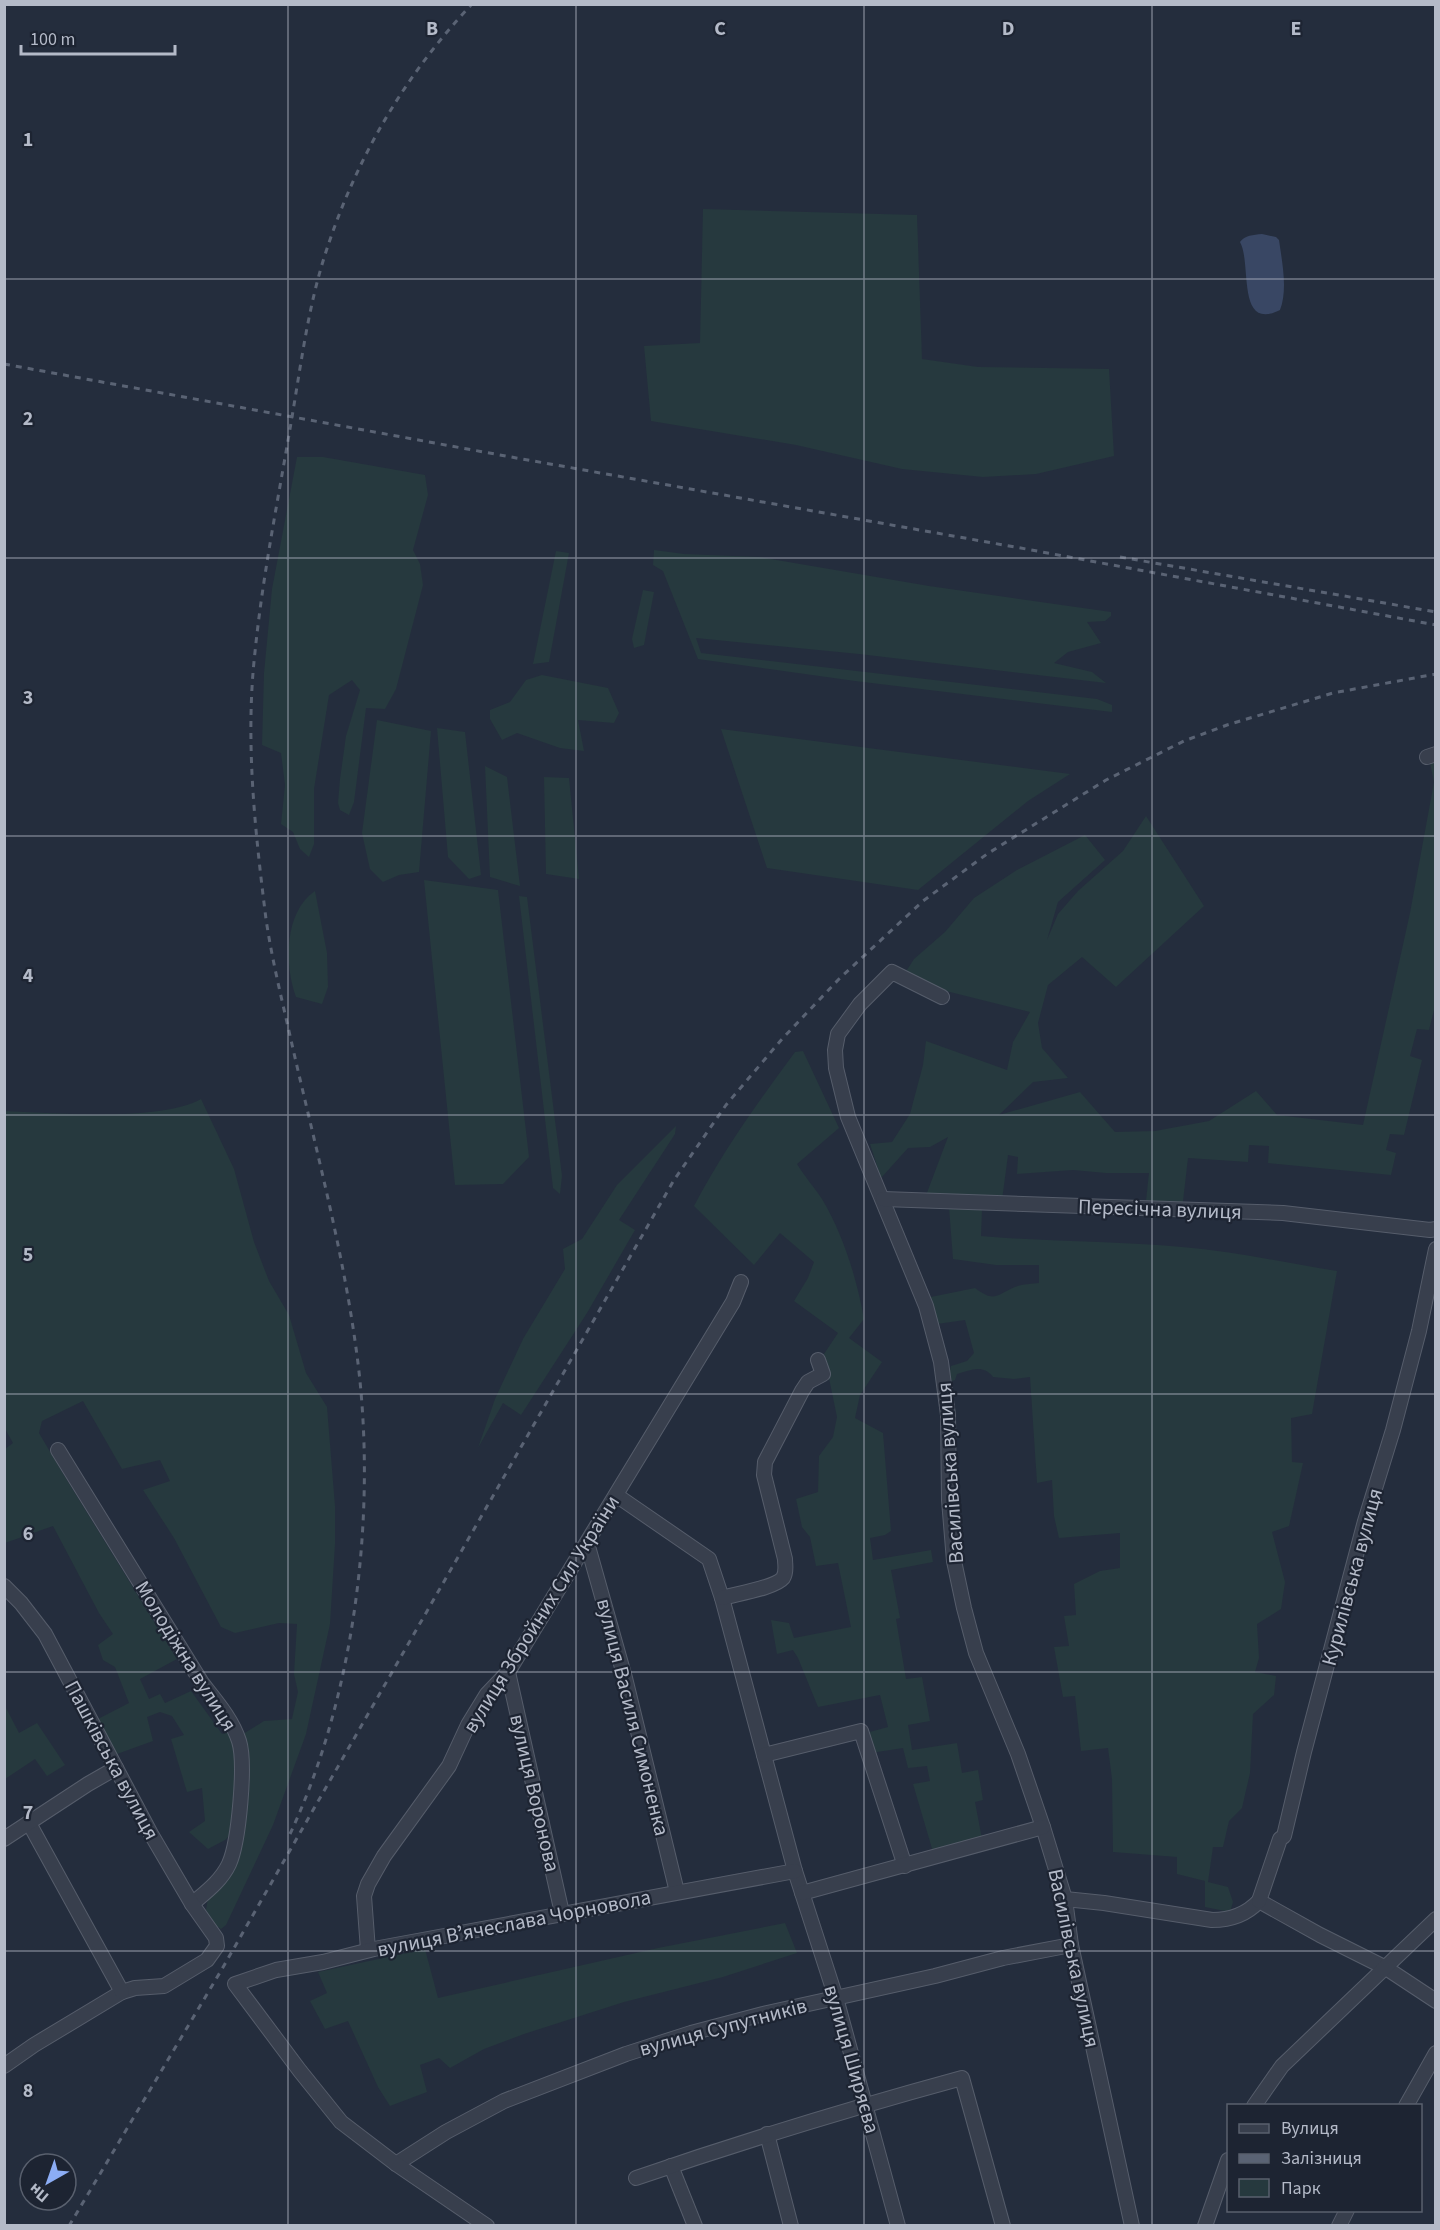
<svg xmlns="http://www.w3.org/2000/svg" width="1440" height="2230" font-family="'Source Sans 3',sans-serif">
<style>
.green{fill:#26393e}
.water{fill:#394764}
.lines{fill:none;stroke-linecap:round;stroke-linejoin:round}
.minor-casing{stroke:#565d6b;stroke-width:16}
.minor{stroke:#383f4d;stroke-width:14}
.rail{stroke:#5a6374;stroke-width:3;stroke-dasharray:6 6;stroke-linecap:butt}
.grid{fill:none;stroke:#b4bac8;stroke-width:1.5;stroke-opacity:0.55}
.labels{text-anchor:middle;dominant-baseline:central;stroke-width:4.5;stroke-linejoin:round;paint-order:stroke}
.street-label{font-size:21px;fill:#b4bac8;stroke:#1d2432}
.grid-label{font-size:20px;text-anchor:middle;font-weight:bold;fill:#b4bac8;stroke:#1d2432;stroke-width:4.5;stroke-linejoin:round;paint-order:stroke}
</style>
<rect width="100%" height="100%" fill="#242d3d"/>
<!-- green -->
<g class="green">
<polygon points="703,209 917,215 922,359 978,367 1109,369 1114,456 1036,474 983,477 902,469 796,445 651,421 644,346 700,343"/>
<polygon points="297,457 323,457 425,475 428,495 413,550 420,564 423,585 396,689 385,709 366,708 354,802 349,815 340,810 338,803 340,779 346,736 360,690 352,680 329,695 314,789 314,844 309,857 300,849 293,832 281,824 285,785 281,753 262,745 264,673 272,589"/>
<polygon points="654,550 684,554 759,557 929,586 1111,612 1111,616 1105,621 1087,622 1101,643 1068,652 1054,663 1092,672 1106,683 859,654 696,638 701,653 1097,699 1112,705 1112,712 855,681 698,659 663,571 653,565"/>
<polygon points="556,551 569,553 549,662 533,664"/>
<polygon points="643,590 654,592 644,645 634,648 632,639"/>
<polygon points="542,675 608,688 619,713 614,723 578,720 584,751 560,748 517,733 502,740 490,719 490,710 510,702 526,680"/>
<polygon points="377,720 431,731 419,872 399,875 383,882 370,869 362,833"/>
<polygon points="437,728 465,732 481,875 469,879 448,857"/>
<polygon points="721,729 1070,774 1028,801 918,890 767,868"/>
<polygon points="1435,760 1435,1006 1429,1030 1417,1029 1410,1056 1422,1060 1404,1135 1390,1134 1386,1150 1396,1153 1391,1175 1268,1163 1269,1146 1249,1145 1248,1162 1188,1158 1182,1210 1145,1210 1149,1173 1106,1173 1073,1170 1017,1174 1018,1157 1008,1155 1002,1200 925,1198 948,1137 930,1147 908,1148 881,1178 870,1144 892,1142 910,1114 923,1065 926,1041 1007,1070 1013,1042 1030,1012 946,991 905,973 914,959 945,932 974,898 1017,870 1085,835 1105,860 1058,902 1047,940 1058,914 1078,891 1123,851 1146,816 1204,906 1116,987 1082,957 1048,985 1038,1023 1042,1048 1068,1078 1033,1082 999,1115 1080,1092 1115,1132 1155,1131 1209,1121 1256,1091 1277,1115 1363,1125 1410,913 1434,782 1430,763"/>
<polygon points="485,766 507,777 520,886 490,877"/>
<polygon points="544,777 569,778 579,879 546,874"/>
<polygon points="424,880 498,890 529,1157 503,1184 455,1185"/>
<path d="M 315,891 L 327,953 L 328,987 L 322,1004 L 296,997 C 284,965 284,912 315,891 Z"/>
<polygon points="519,896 527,897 562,1176 560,1194 553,1188"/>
<path d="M 803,1051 L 839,1128 L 797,1164 C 805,1177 814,1187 822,1199 C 843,1234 857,1279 864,1319 L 849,1338 L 882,1362 L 860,1395 L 855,1418 L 883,1433 L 891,1531 L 885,1535 L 870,1538 L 873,1560 L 931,1550 L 933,1562 L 891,1570 L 900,1618 L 896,1619 L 906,1679 L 922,1677 L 930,1721 L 908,1725 L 912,1750 L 957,1743 L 962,1773 L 978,1770 L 983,1800 L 975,1802 L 982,1839 L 933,1852 L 913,1784 L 930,1781 L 927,1766 L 908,1768 L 903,1748 L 871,1753 L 866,1733 L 888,1727 L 880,1695 L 818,1707 L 798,1658 L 793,1650 L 777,1654 L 771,1620 L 789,1623 L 794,1638 L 851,1627 L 838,1563 L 816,1566 L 810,1537 L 802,1527 L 796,1499 L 818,1492 L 819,1456 L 833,1437 L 837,1417 L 824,1354 L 838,1333 L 794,1301 L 808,1278 L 814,1262 L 780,1233 L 754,1265 L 694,1206 C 723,1151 758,1102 795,1052 Z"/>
<path d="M 201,1099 L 234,1169 L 254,1242 L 269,1281 L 289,1315 L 306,1373 L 327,1407 L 335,1506 L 335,1544 L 330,1624 L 306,1734 L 273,1825 L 226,1925 L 221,1929 L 210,1922 L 206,1910 L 208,1898 L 230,1873 L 243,1734 L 264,1721 L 292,1719 L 298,1692 L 294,1674 L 297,1624 L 279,1623 L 235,1633 L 221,1627 L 174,1538 L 143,1490 L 170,1481 L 160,1460 L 122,1469 L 83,1401 L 42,1421 L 39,1433 L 65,1477 L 177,1659 L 140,1679 L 149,1699 L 160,1694 L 165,1703 L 191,1691 L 222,1734 L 228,1732 C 244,1761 234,1804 230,1835 L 225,1840 L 208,1849 L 189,1832 L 205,1821 L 202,1788 L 187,1792 L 171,1739 L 184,1735 L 172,1716 L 160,1712 L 147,1717 L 153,1741 L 117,1754 L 96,1720 L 129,1703 L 115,1667 L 103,1660 L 98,1645 L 113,1634 L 99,1613 L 53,1526 L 5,1543 L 5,1449 L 13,1443 L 4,1427 L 5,1111 C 54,1113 160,1122 201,1099 Z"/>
<polygon points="676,1126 675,1134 619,1220 635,1230 587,1313 521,1415 503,1403 478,1448 495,1399 523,1339 565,1269 563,1249 582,1239 617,1185"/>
<path d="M 949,1207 L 982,1210 L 981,1236 C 1048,1242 1115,1241 1182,1247 C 1234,1251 1285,1263 1337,1271 L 1312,1414 L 1291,1418 L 1292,1462 L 1303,1463 L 1289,1526 L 1272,1532 L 1285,1582 L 1281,1609 L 1257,1624 L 1259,1658 L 1255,1672 L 1276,1676 L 1274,1695 L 1253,1714 L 1250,1773 L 1242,1808 L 1229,1821 L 1223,1847 L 1213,1847 L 1208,1882 L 1228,1887 L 1233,1902 L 1230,1912 L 1205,1907 L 1205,1881 L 1177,1874 L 1177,1857 L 1113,1852 L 1112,1779 L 1108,1748 L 1081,1751 L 1075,1696 L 1063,1697 L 1054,1647 L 1069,1646 L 1064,1616 L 1076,1615 L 1074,1584 L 1100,1571 L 1120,1568 L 1120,1533 L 1059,1538 L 1054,1516 L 1052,1480 L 1037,1483 L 1030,1377 L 1014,1379 L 993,1377 C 983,1364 971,1370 957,1374 L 955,1380 L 952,1381 L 949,1374 L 951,1366 L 967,1361 L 974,1353 L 965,1320 L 937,1324 L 926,1298 L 975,1288 C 995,1303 996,1295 1015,1287 C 1022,1284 1032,1284 1039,1283 L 1039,1265 L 996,1265 L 953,1259 Z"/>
<polygon points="5,1706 19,1733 37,1723 65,1765 47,1776 35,1759 5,1779"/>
<polygon points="785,1923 797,1953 723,1977 624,2002 524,2034 484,2049 450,2068 439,2058 420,2065 427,2092 390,2106 378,2087 348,2021 325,2029 310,2001 327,1993 318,1972 425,1949 438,1998 658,1948"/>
</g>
<!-- water -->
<path class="water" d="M 1262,234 L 1276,237 L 1279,240 C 1282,262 1288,289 1280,310 C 1236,332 1252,263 1240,242 C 1245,235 1253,235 1262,234 Z"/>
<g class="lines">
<!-- minor casing -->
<g class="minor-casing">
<g id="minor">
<polyline points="1427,757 1436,754"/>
<polyline points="942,997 892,972 860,1004 838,1034 835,1050 836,1068 848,1117 926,1306 941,1362 948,1415 949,1500 954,1561 964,1608 976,1653 1018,1754 1043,1827 1065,1899 1071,1945 1132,2226"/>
<polyline points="883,1199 1283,1213 1430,1230 1436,1229"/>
<path d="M 58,1450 L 202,1683 C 216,1701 232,1719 239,1741 C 246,1763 239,1842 229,1864 C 221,1881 206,1892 192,1904"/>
<polyline points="616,1495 709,1559 722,1598 795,1871 836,1998 898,2226"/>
<polyline points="587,1543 625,1678 677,1892"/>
<polyline points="4,1586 21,1603 45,1634 151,1834 192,1904 216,1938 217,1946 207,1960 164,1986 135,1988 122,1992 34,2045 4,2066"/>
<path d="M 722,1598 C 735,1594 775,1588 783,1578 C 787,1572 785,1565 785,1559 L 764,1475 L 765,1462 L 802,1391 L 808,1382 L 823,1374 L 818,1360"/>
<polyline points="508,1672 562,1913"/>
<polyline points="764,1755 861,1731 905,1866"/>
<polyline points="29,1823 122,1992"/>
<polyline points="4,1839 88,1784 116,1768"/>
<polyline points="802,1893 1043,1827"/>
<path d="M 1065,1899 L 1104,1903 L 1212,1920 C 1231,1920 1246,1915 1259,1901 L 1320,1935 L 1386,1968 L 1436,2001"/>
<polyline points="1259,1901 1280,1839 1284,1836 1304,1752 1365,1521 1393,1430 1419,1331 1436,1249"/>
<polyline points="368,1950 364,1896 368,1884 384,1856 449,1766 468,1725 487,1694 508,1672 733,1302 741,1282"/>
<polyline points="1254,2106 1282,2066 1436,1919"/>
<polyline points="1406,2106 1436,2053"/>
<polyline points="767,2134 791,2226"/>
<polyline points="396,2164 446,2132 504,2101 626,2054 691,2033 763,2014 935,1976 1003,1958 1071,1945"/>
<polyline points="671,2166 695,2226"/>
<path d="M 636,2178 C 744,2141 852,2108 962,2078 L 1003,2226"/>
<polyline points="487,2226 396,2164 341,2122 300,2071 235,1984 276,1970 323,1962 374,1949 795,1871"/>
<polyline points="1205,2226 1228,2160"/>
<polyline points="1339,2226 1347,2210"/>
</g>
</g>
<!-- minor -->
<use href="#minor" class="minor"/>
<!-- rail -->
<g class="rail">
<polyline points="4,364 511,457 1026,549 1436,625"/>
<polyline points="1120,557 1436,612"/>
<path d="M 290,1834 C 357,1691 378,1504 356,1348 C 342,1245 314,1142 291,1040 C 282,1000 272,960 266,919 C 255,831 245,740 255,652 C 263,573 279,495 292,417 C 301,364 308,309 324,258 C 354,162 403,77 472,4"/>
<polyline points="69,2226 222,1969 674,1180 726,1105 782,1039 839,979 923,901 987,854 1106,780 1184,741 1227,725 1333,693 1436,674"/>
</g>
</g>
<!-- grid -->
<path class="grid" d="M 288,4 L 288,2226M 576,4 L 576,2226M 864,4 L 864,2226M 1152,4 L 1152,2226M 4,279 L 1436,279M 4,558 L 1436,558M 4,836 L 1436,836M 4,1115 L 1436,1115M 4,1394 L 1436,1394M 4,1672 L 1436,1672M 4,1951 L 1436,1951"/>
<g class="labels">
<!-- street labels -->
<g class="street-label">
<text transform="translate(1160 1209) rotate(2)">Пересічна вулиця</text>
<text transform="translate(950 1473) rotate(-94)">Василівська вулиця</text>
<text transform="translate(1352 1577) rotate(-75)">Курилівська вулиця</text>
<text transform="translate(541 1614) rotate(-58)">вулиця Збройних Сил України</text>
<text transform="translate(186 1656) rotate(58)">Молодіжна вулиця</text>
<text transform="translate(633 1717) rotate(76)">вулиця Василя Симоненка</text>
<text transform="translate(112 1760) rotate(62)">Пашківська вулиця</text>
<text transform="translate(535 1793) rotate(77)">вулиця Воронова</text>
<text transform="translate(514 1923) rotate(-11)">вулиця Вʼячеслава Чорновола</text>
<text transform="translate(1074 1958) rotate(78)">Василівська вулиця</text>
<text transform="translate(723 2027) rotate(-15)">вулиця Супутників</text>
<text transform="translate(852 2059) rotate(74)">вулиця Ширяєва</text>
</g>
</g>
<g class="grid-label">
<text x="432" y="35">B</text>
<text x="720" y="35">C</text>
<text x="1008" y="35">D</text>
<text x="1296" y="35">E</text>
<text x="28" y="146">1</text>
<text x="28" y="425">2</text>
<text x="28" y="704">3</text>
<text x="28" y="982">4</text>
<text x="28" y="1261">5</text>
<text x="28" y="1540">6</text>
<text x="28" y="1819">7</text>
<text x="28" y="2097">8</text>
</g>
<!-- border -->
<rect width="1440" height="2230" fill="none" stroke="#b4bac8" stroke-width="12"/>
<!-- legend -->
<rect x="1227" y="2104" width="195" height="108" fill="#1d2432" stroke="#59606e" stroke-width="1.5"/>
<rect x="1239" y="2124" width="30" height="9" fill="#383f4d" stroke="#59606e" stroke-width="1.5"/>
<text x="1281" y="2134" font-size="18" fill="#b4bac8">Вулиця</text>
<rect x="1239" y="2154" width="30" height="9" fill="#5a6374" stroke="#59606e" stroke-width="1.5"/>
<text x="1281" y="2164" font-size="18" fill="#b4bac8">Залізниця</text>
<rect x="1239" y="2179" width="30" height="18" fill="#26393e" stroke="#59606e" stroke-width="1.5"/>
<text x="1281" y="2194" font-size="18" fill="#b4bac8">Парк</text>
<!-- north arrow -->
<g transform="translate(48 2182) rotate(220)"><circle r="28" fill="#1d2432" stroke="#59606e" stroke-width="1.5"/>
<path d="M0-4.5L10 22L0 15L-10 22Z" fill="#8cadf5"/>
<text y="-9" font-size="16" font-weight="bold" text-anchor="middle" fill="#b4bac8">Пн</text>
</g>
<!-- scale -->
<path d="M21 45v9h154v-9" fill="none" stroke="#b4bac8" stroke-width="3"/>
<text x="30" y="45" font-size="18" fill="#b4bac8" stroke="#1d2432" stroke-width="4.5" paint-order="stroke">100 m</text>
</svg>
